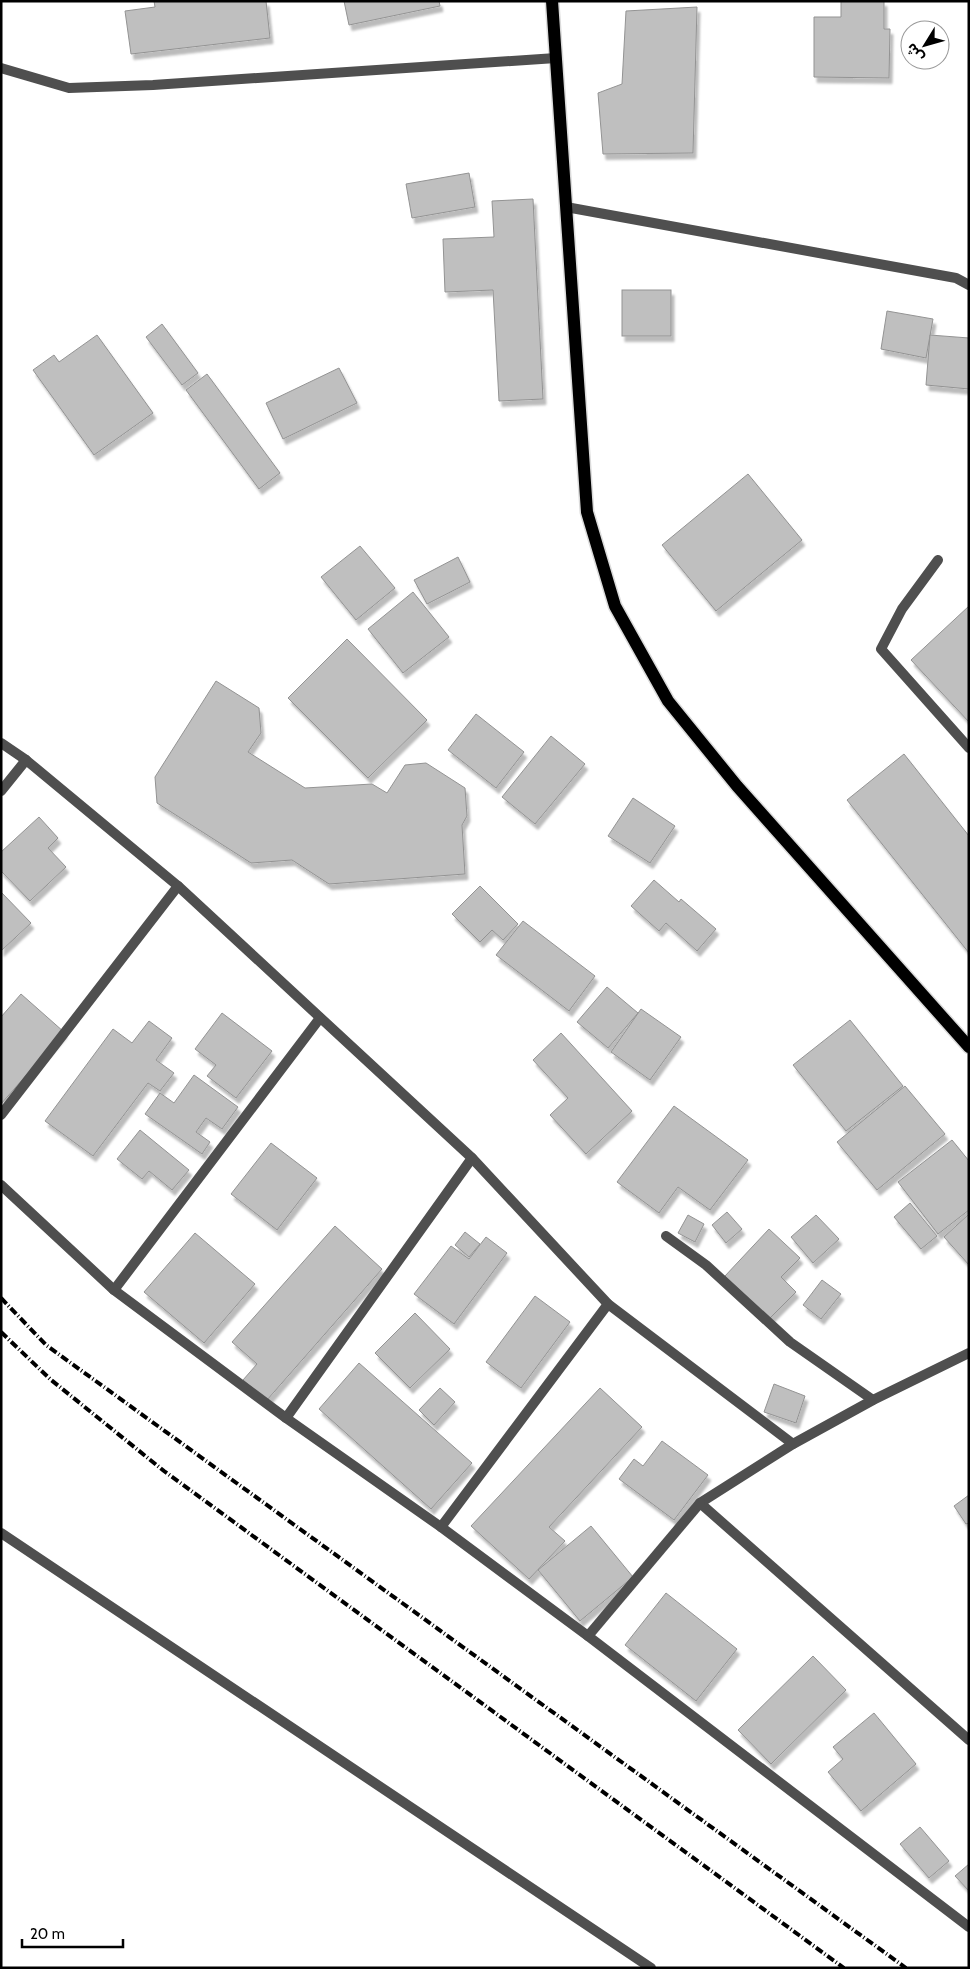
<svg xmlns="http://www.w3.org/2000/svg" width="970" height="1969" font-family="Cabin,'Noto Sans Arabic',sans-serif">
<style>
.building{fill:#bfbfbf;stroke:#939393;filter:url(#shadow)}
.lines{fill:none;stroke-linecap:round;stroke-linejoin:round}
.primary-casing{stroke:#dbdbdb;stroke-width:15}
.minor{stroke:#4f4f4f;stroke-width:10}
.tertiary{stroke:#4f4f4f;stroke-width:10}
.primary{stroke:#000;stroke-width:12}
.rail{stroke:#000;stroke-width:4;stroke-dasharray:8 2.5 1 2.5;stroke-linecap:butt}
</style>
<defs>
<filter id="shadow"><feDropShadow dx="3" dy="5.5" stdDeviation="1" flood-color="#0004"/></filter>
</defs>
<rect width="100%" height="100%" fill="#fff"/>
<!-- building -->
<g class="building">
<polygon points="154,1 266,1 270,38 131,54 125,11 155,7"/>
<polygon points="344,1 439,1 440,6 349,25"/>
<polygon points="841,1 884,1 884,29 890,29 889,78 814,77 814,17 841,17"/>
<polygon points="697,7 693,153 603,154 598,93 622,84 626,11"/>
<polygon points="469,173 475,207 412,218 406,184"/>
<polygon points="533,199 543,399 499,401 493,290 445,292 443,239 494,237 492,201"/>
<rect x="622" y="290" width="49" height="46"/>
<polygon points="887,311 933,319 926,358 881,349"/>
<polygon points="162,324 198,373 182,385 146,337"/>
<polygon points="97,335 153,413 94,455 33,370 54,355 59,362"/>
<polygon points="930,335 969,338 969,389 926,385"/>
<polygon points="339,368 357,403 283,439 266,403"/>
<polygon points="207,374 280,473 259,489 186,390"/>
<polygon points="748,474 802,540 716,611 662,545"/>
<polygon points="360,546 395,588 356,620 321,577"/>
<polygon points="458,557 470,582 427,604 414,580"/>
<polygon points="413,592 449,637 403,673 368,629"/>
<polygon points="969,606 969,722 911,660"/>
<polygon points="347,639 427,720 368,778 288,698"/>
<polygon points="216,681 259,708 261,733 248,752 305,788 372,784 387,793 405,765 426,763 465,788 467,816 462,825 465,874 329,884 292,860 251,863 157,803 155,777"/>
<polygon points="476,714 524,752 496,788 448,750"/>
<polygon points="551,736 585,764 535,824 502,797"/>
<polygon points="904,754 969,836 969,953 847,800"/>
<polygon points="633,798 675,826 650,863 608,836"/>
<polygon points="39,817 58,838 48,848 66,867 30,901 1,871 1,852"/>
<polygon points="654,880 679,902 681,899 716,929 697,951 666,923 659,931 631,906"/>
<polygon points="480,886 518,924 503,940 492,930 480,942 452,914"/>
<polygon points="1,892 31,923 1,951"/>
<polygon points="523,921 595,976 569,1011 496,955"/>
<polygon points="607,987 638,1013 608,1048 577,1022"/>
<polygon points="21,994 64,1032 1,1104 1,1017"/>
<polygon points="641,1009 681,1037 650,1080 611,1052"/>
<polygon points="222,1013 272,1051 236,1098 207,1076 216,1065 195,1049"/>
<polygon points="850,1020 903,1086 846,1131 793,1065"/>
<polygon points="149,1021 172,1038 156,1060 174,1073 160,1091 148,1083 93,1156 45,1121 113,1029 132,1043"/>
<polygon points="561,1033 632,1111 586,1154 550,1115 568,1098 533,1060"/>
<polygon points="194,1075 238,1107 222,1129 206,1118 196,1132 210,1142 202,1154 145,1114 160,1093 174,1103"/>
<polygon points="905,1086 945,1134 877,1190 837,1142"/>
<polygon points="674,1106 748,1160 710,1210 678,1187 659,1213 617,1182"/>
<polygon points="140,1130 189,1170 172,1190 149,1171 142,1179 117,1159"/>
<polygon points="952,1140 969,1161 969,1210 938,1234 898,1182"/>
<polygon points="271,1143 317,1178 277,1230 231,1194"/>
<polygon points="910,1203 937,1236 921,1249 894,1217"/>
<polygon points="727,1212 742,1229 726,1243 712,1225"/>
<polygon points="969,1214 969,1265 944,1237"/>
<polygon points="688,1215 704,1224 695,1242 678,1233"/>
<polygon points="816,1215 839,1239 813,1263 791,1237"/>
<polygon points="335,1226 382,1269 267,1400 243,1380 257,1364 232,1342"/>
<polygon points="769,1229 800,1258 781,1277 796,1292 769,1319 725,1276"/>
<polygon points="465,1232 480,1244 469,1257 455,1245"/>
<polygon points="195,1233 255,1284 204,1343 144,1292"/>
<polygon points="486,1237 507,1253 454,1324 414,1294 451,1246 469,1259"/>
<polygon points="822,1280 841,1294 821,1319 803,1305"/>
<polygon points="535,1296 570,1322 521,1388 486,1362"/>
<polygon points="415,1313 450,1349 410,1388 375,1353"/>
<polygon points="359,1363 472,1463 431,1509 319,1409"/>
<polygon points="774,1384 805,1396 796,1423 764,1412"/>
<polygon points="440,1388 455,1402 434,1425 419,1410"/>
<polygon points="600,1388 642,1427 549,1527 565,1541 529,1579 471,1526"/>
<polygon points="662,1441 708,1475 674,1520 619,1479 634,1459 643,1466"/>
<polygon points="969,1495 969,1523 966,1524 954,1506"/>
<polygon points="591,1526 633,1577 580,1621 538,1570"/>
<polygon points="666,1593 737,1649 696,1701 625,1645"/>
<polygon points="813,1656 846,1690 771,1764 738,1730"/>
<polygon points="874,1713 916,1764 861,1811 828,1772 843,1759 833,1747"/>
<polygon points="920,1827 949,1861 929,1878 900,1844"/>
<polygon points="969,1864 969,1891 955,1876"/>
</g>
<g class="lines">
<!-- primary casing -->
<g class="primary-casing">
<polyline id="primary" points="552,1 587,512 615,606 668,701 737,786 969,1047"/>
</g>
<!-- minor -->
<g class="minor">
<polyline points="1,68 69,88 153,85 556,58"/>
<polyline points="566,207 956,278 969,285"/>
<polyline points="938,560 902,609 881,649 969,748"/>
<polyline points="1,743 26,760 178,886 472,1158 608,1304 793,1444"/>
<polyline points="1,791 26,760"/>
<polyline points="1,1115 178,886"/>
<polyline points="1,1185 114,1290 286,1418 441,1527 588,1636 969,1927"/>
<polyline points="666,1236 706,1265 790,1342 873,1400"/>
<polyline points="114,1290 320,1018"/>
<polyline points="969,1353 873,1400 793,1444 700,1503 969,1740"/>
<polyline points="286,1418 472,1158"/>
<polyline points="441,1527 608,1304"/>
<polyline points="588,1636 700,1503"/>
</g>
<!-- tertiary -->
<polyline class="tertiary" points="1,1533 651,1968"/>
<!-- primary -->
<use href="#primary" class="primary"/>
<!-- rail -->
<g class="rail">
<polyline points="1,1298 46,1345 906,1968"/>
<polyline points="1,1332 50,1379 164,1471 844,1968"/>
</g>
</g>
<!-- border -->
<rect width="970" height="1969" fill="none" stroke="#000000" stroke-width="5"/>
<!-- north arrow -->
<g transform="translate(925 45) rotate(233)"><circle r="24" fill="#ffffff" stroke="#999999"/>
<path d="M0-4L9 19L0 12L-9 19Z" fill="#000000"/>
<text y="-8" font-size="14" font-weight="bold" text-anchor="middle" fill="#000000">ش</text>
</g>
<!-- scale -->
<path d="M22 1939v8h101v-8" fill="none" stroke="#000000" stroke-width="2.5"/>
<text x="30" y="1939" font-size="15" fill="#000000" stroke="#ffffff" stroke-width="4" paint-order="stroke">20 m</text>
</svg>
